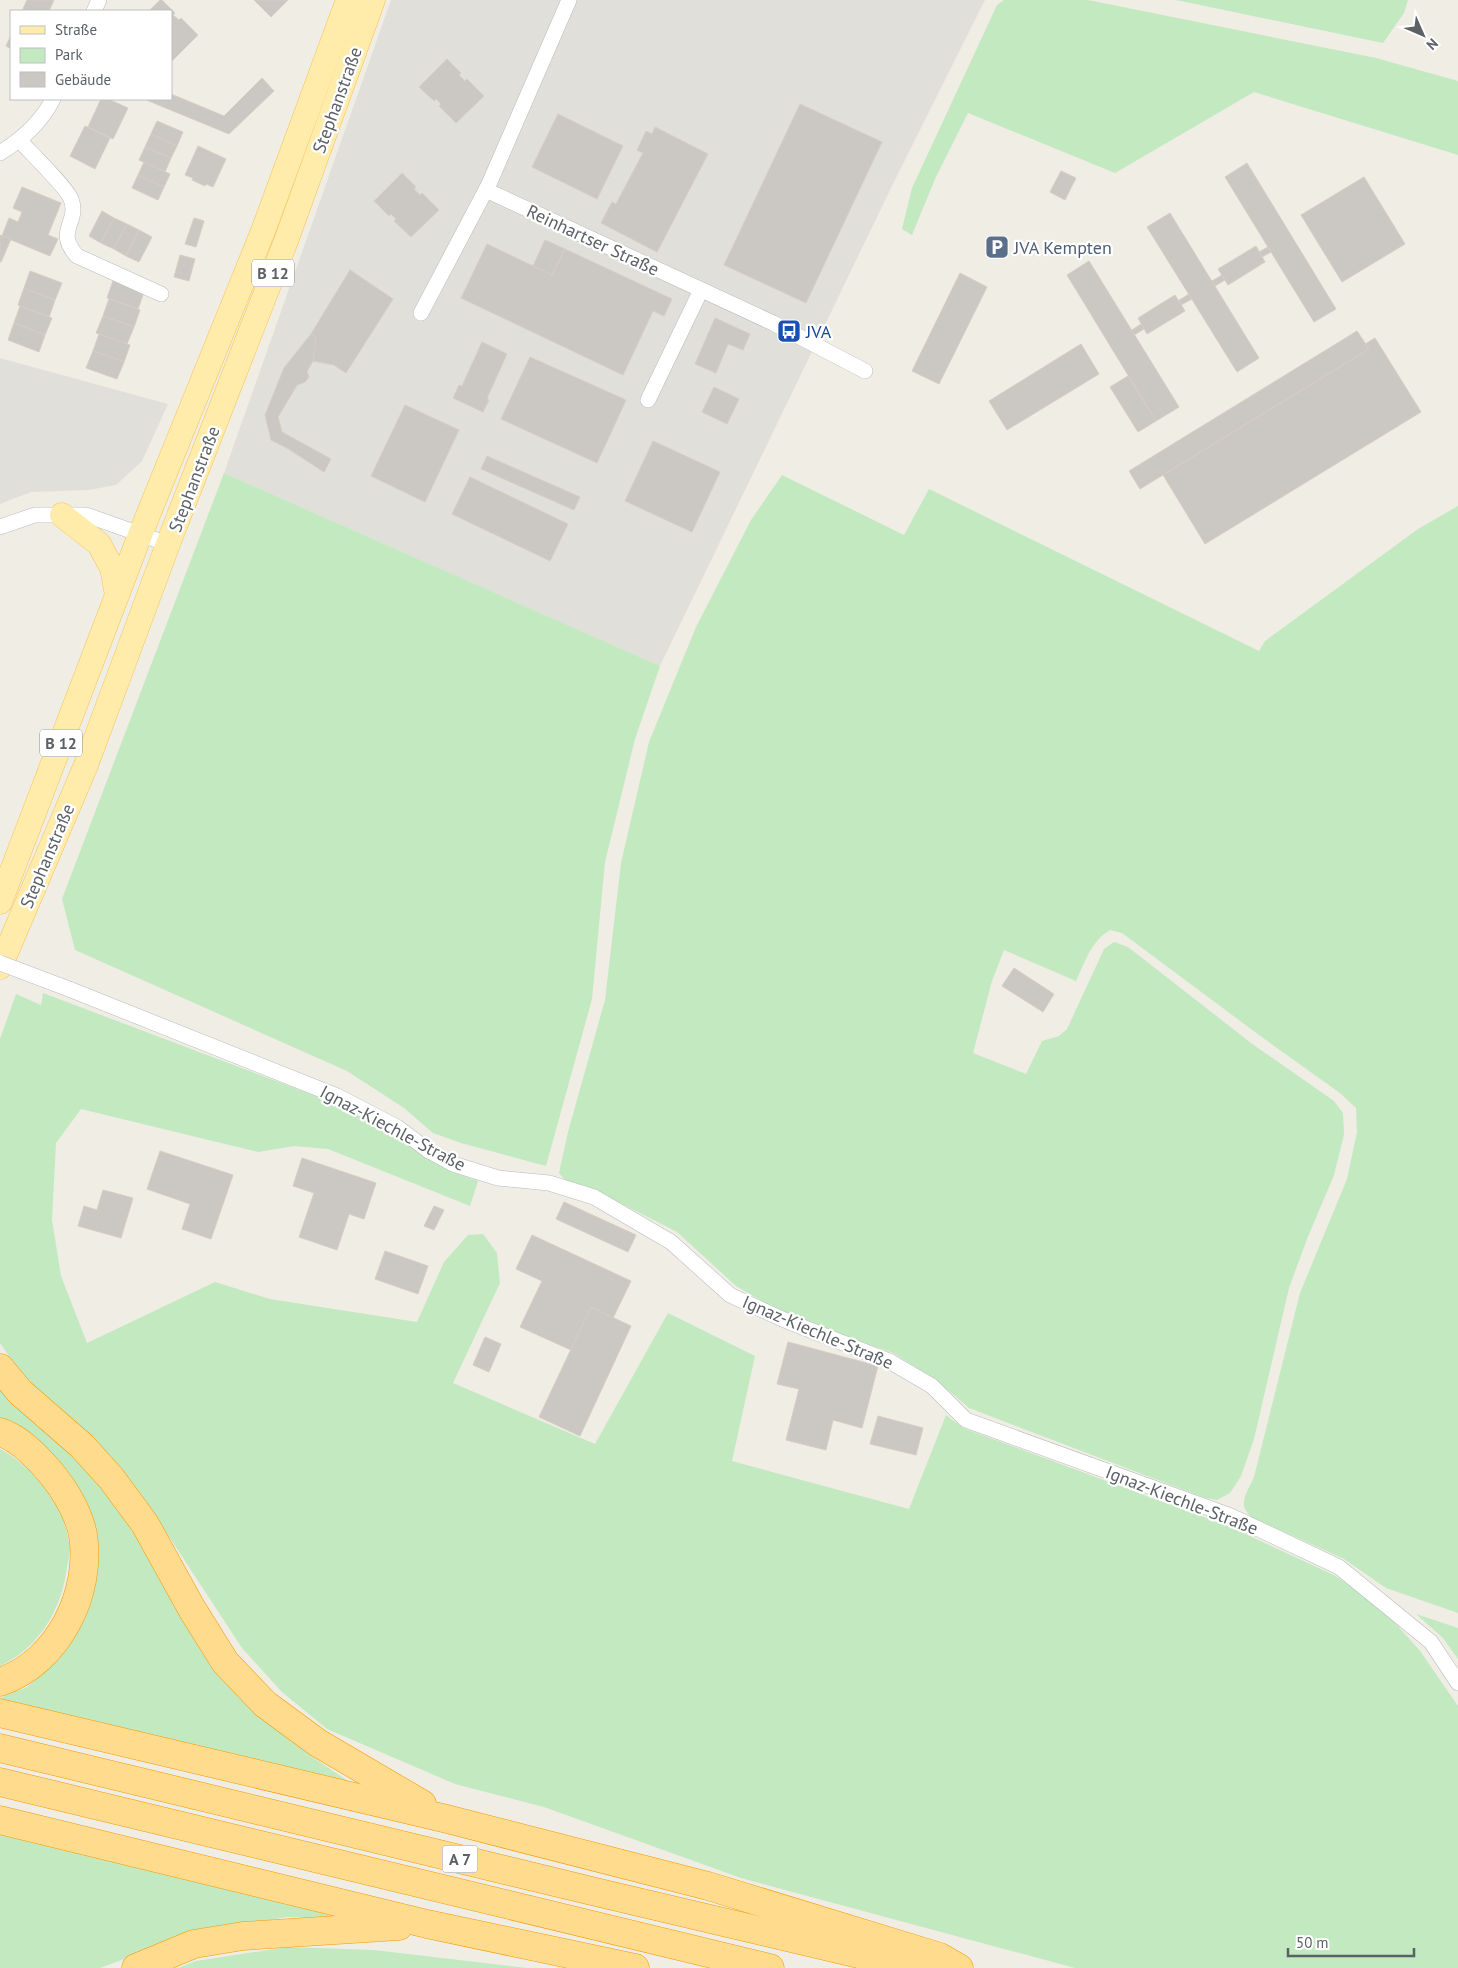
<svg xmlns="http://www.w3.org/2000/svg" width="1458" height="1968" font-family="'PT Sans',sans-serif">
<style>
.industrial{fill:#e1dfd9}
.green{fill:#c2e9c0}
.building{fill:#cbc7c2;stroke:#d5cec3}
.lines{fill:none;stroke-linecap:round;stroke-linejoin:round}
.minor-casing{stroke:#b7bbc0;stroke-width:16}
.primary-casing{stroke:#fbc253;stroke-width:25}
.motorway-casing{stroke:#f59900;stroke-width:29}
.minor{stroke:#fff;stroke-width:15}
.primary{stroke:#ffecab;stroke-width:24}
.motorway{stroke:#ffdb8d;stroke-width:28}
.minor-bridge-casing{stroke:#b7bbc0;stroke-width:16;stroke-linecap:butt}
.minor-bridge{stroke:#fff;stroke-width:15}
.labels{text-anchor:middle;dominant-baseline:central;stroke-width:4.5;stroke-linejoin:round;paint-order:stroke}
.shield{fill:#fff;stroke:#8d9094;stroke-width:1}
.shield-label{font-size:16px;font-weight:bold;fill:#5c6166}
.street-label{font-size:18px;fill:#5c6166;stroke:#fff}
.service-label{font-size:18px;fill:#4e5e75;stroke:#fff;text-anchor:start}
.transit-label{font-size:18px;fill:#164399;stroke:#fff;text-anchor:start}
</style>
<rect width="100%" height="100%" fill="#f0ede5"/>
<!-- industrial -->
<g class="industrial">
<polygon points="391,0 985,0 892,186 660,666 224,473"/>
<polygon points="0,358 168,404 142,461 116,485 89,490 31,492 0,504"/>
</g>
<!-- green -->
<g class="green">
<polygon points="1004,0 1088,0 1376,58 1458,81 1458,155 1254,92 1115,173 968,113 935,179 912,235 902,229 912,188 997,5"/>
<polygon points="1176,0 1408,0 1404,13 1383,43"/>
<polygon points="224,473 660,666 635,739 605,862 592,999 546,1166 461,1143 433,1133 404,1108 347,1071 75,950 62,899"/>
<path d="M 782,475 L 904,535 L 929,489 L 1259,651 L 1265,641 L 1418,529 L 1458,506 L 1458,1613 L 1386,1588 L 1344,1559 L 1251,1517 C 1237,1504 1247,1493 1254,1477 L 1300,1293 L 1347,1179 L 1357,1132 L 1356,1108 L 1340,1093 L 1259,1035 L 1122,933 L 1110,930 C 1091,941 1085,962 1076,981 L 1004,950 L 992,981 L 973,1053 L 1026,1074 L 1042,1041 L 1059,1036 L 1067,1029 L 1104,949 L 1114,942 L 1128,947 L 1251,1043 L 1334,1101 L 1343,1113 L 1344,1135 L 1334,1175 L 1307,1239 L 1289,1288 L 1254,1439 L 1241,1476 L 1230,1493 L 1217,1500 L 1205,1498 L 969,1408 L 935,1379 L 893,1353 L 784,1314 L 736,1286 L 677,1232 L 595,1190 L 565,1180 L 559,1173 L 568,1132 L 605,1000 L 621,863 L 649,742 L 696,627 L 751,520 Z"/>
<polygon points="43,993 334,1103 392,1134 450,1171 478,1181 470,1206 328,1149 294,1146 258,1152 81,1109 56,1143 52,1220 61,1276 87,1343 215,1282 270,1299 417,1322 444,1262 468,1235 483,1234 497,1253 500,1283 453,1383 595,1444 668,1313 755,1356 732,1461 909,1509 946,1415 963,1428 1228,1526 1334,1575 1382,1608 1420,1651 1458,1706 1458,1968 1075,1968 741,1878 544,1807 455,1784 327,1729 282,1692 242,1648 149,1506 120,1471 29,1385 0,1343 0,1039 16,994 41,1005"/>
<polygon points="0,1388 73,1454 103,1487 133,1531 181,1615 256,1711 308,1754 348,1781 0,1702 0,1698 27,1687 59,1659 80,1628 92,1591 96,1551 0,1423"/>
<path d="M 0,1449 C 21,1459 50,1490 60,1511 C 64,1519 69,1540 70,1548 C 70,1554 68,1561 67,1567 C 62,1609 39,1648 0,1666 Z"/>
<polygon points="1416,1614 1458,1628 1458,1659 1443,1638"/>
<polygon points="0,1833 367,1920 288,1917 235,1925 188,1935 100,1968 0,1968"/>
<polygon points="288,1947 374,1950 527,1968 178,1968 196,1961"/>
</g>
<!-- building -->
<g class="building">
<polygon points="27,0 54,0 49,11 22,11"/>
<polygon points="160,0 162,0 175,13 173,15 179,20 181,18 198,35 171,62 171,11 149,11"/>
<polygon points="254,0 288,0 271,17"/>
<polygon points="11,35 11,49 6,46"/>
<polygon points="447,59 461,73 459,75 465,81 467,79 484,96 456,123 439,106 441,104 436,99 434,101 419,87"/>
<polygon points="262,78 274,91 229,134 144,99 171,99 171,94 224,116"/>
<polygon points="101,99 108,99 128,108 113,139 88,127"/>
<polygon points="800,104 882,142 806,303 724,265"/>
<polygon points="558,114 623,146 597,199 532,167"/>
<polygon points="157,121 183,132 177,146 151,134"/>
<polygon points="85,126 110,138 95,169 70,156"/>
<polygon points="655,127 708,154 657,252 601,223 612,202 616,204 643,153 637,150 646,131 652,134"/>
<polygon points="151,134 177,146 171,158 145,147"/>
<polygon points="198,146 226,159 213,187 206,184 205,186 192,180 193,178 185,175"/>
<polygon points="145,147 171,158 165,172 139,160"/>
<polygon points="144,162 170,174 164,187 138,175"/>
<polygon points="1247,163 1336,309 1314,322 1225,177"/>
<polygon points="1061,171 1076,178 1065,200 1050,192"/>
<polygon points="402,173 416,187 414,189 420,195 422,193 439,210 411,237 394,221 396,219 391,214 389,216 374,201"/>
<polygon points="138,175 164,187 158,200 132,188"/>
<polygon points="1364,177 1405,244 1342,282 1301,215"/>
<polygon points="22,187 61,203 48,235 58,239 50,256 2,236 9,218 18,222 22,212 13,208"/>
<polygon points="102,211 114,218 101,243 89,236"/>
<polygon points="1170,213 1259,358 1237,372 1147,227"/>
<polygon points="114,218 127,224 114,249 101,243"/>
<polygon points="194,218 204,221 196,247 185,244"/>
<polygon points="127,224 139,230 126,256 114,249"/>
<polygon points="139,230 152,237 139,262 126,256"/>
<polygon points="0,235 11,239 1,262 0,262"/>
<polygon points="545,240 565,249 552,275 533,266"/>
<polygon points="487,244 552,275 565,249 672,299 664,316 653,311 623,375 461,298"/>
<polygon points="1256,246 1265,262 1228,285 1218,269"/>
<polygon points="1268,247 1271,252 1262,257 1259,252"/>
<polygon points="180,255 195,259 189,281 174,277"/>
<polygon points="1089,261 1179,407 1156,421 1067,275"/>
<polygon points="350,270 393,299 346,373 334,365 313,361 316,337 311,334"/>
<polygon points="30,271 62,283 55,300 24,288"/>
<polygon points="960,273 987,287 939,384 912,371"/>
<polygon points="1222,275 1225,280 1215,286 1212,281"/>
<polygon points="113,281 144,292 138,309 107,298"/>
<polygon points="24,288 55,300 49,317 18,305"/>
<polygon points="1189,294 1192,299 1181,305 1178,301"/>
<polygon points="1175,295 1185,311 1147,334 1138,318"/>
<polygon points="109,299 140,310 134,327 103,316"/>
<polygon points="20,306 52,318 45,335 14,323"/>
<polygon points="103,316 134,327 127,344 96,333"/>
<polygon points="715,318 750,334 743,350 728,344 716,373 695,364"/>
<polygon points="14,323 45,335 39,352 8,340"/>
<polygon points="1141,324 1144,329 1134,335 1132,330"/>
<polygon points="1357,331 1369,349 1140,489 1129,471"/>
<polygon points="99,334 130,345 124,362 93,351"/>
<polygon points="311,334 316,337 313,361 307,371 309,377 305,382 297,385 278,417 282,432 331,459 324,472 287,448 271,440 265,415 284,368"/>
<polygon points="1375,338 1421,412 1205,544 1163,475 1369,349 1365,344"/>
<polygon points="482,342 507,354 487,398 489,400 483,412 453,398 459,385 462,386"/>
<polygon points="1081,344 1099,374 1007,430 989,401"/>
<polygon points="93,351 124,362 117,379 86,368"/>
<polygon points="530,357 626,400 597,463 501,419"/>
<polygon points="1128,376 1156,421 1138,432 1110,387"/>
<polygon points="714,387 739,399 727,424 702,412"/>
<polygon points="405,405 459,430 425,502 371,476"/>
<polygon points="653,441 720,472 692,532 625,501"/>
<polygon points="487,456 580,497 574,510 481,469"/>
<polygon points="470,477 568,524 550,561 452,514"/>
<polygon points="1014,968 1054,994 1043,1012 1002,986"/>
<polygon points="160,1151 233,1175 211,1239 182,1229 190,1204 147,1189"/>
<polygon points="302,1158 376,1183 364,1219 349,1214 337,1250 299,1237 314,1193 293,1186"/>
<polygon points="103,1190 133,1198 121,1238 78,1226 84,1206 97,1210"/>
<polygon points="564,1202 636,1235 628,1252 556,1219"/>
<polygon points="434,1206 444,1210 434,1230 424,1226"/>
<polygon points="532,1235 631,1281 613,1318 591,1307 571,1350 520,1327 542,1281 516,1269"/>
<polygon points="385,1251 428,1266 418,1294 375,1279"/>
<polygon points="591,1307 631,1326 580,1436 539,1417"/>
<polygon points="485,1337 501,1344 489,1372 473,1365"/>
<polygon points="788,1342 878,1366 862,1428 833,1420 826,1450 786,1440 799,1389 777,1384"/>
<polygon points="878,1416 923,1428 916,1455 870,1444"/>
</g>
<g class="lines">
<!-- minor casing -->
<g class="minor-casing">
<g id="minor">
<polyline points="94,11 99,0"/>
<path d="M 20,141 C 30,152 67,188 71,199 C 80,223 54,230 77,256 L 161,294"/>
<path d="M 0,153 C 22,139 41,123 53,99"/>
<polyline points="486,190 773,323 865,371"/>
<polyline points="421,313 489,184 569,0"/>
<polyline points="648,400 701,290"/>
<polyline points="0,527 35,515 86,515 168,544"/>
<polyline points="69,989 337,1096 397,1127 429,1151 453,1164 498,1178 549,1183 594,1197 671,1242 730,1295 782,1319 889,1361 932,1386 966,1420 1231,1516 1339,1567 1431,1642 1458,1683"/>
</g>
</g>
<!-- primary casing -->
<g class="primary-casing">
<g id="primary">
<polyline points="62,515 99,544 112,568 117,595"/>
<polyline points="0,902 140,535 263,231 348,0"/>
<polyline points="0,967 86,765 168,544 286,241 373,0"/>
</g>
</g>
<!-- motorway casing -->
<g class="motorway-casing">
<g id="motorway">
<polyline points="0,1368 20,1392 82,1446 111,1478 145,1524 192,1609 225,1662 265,1704 318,1743 422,1804"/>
<path d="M 0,1432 C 16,1437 31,1451 42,1463 C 60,1482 78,1509 83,1535 C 92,1594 58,1662 0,1682"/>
<polyline points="0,1713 447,1819 708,1886 940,1957 959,1968"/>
<polyline points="0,1748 600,1893 914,1967"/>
<polyline points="0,1782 770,1968"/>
<polyline points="0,1820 427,1924 635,1968"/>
<polyline points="136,1968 194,1944 243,1936 399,1926"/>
</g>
</g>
<!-- minor -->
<use href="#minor" class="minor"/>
<!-- primary -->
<use href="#primary" class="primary"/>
<!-- motorway -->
<use href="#motorway" class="motorway"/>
<!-- minor-bridge casing -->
<g class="minor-bridge-casing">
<polyline id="minor-bridge" points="0,963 69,989"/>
</g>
<!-- minor-bridge -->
<use href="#minor-bridge" class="minor-bridge"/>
</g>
<!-- icons -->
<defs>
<g id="parking-square" transform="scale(1.25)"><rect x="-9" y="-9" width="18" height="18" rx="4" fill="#5c6f8a" stroke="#fff"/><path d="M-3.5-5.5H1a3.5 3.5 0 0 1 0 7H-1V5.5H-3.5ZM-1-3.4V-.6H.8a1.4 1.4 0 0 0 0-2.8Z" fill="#fff"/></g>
<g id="bus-square" transform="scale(1.25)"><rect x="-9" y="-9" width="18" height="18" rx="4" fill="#1a4fb4" stroke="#fff"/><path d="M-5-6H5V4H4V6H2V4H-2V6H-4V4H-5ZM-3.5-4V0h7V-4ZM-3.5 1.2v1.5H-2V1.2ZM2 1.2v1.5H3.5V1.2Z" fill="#fff"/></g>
</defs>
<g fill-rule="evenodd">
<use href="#parking-square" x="997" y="247"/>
<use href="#bus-square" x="789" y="331"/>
</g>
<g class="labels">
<!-- shield labels -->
<g class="shield">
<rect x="252" y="259.5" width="42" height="27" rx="4"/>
<rect x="40" y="729.5" width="42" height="27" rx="4"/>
<rect x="442.5" y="1845.5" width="35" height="27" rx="4"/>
</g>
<g class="shield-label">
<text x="273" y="273">B 12</text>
<text x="61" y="743">B 12</text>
<text x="460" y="1859">A 7</text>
</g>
<!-- street labels -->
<g class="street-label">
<text transform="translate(337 100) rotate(-70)">Stephanstraße</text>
<text transform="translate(593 240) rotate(25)">Reinhartser Straße</text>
<text transform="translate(194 479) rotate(-69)">Stephanstraße</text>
<text transform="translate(47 856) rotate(-67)">Stephanstraße</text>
<text transform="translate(393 1128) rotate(28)">Ignaz-Kiechle-Straße</text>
<text transform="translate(818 1332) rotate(23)">Ignaz-Kiechle-Straße</text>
<text transform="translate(1182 1500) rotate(21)">Ignaz-Kiechle-Straße</text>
</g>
<!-- service labels -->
<g class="service-label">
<text x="1014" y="247">JVA Kempten</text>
</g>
<!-- transit labels -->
<g class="transit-label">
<text x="806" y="331">JVA</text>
</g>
</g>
<!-- legend -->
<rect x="10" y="10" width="162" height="90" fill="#ffffff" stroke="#bec0c2"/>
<rect x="20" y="26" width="25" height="8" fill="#ffecab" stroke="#bec0c2"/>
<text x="55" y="35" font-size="15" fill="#5c6166">Straße</text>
<rect x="20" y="48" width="25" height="15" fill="#c2e9c0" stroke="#bec0c2"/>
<text x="55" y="60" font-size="15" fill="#5c6166">Park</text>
<rect x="20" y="72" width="25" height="15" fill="#cbc7c2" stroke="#bec0c2"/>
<text x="55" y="85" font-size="15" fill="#5c6166">Gebäude</text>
<!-- north arrow -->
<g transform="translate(1423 35) rotate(135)" stroke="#ffffff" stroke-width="4" paint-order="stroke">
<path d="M0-4L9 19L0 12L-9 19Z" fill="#5c6166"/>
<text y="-8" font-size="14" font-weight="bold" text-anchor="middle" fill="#5c6166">N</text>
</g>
<!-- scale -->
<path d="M1288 1948v8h126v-8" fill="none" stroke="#5c6166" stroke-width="2.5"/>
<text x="1296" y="1948" font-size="15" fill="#5c6166" stroke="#ffffff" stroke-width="4" paint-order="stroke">50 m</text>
</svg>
